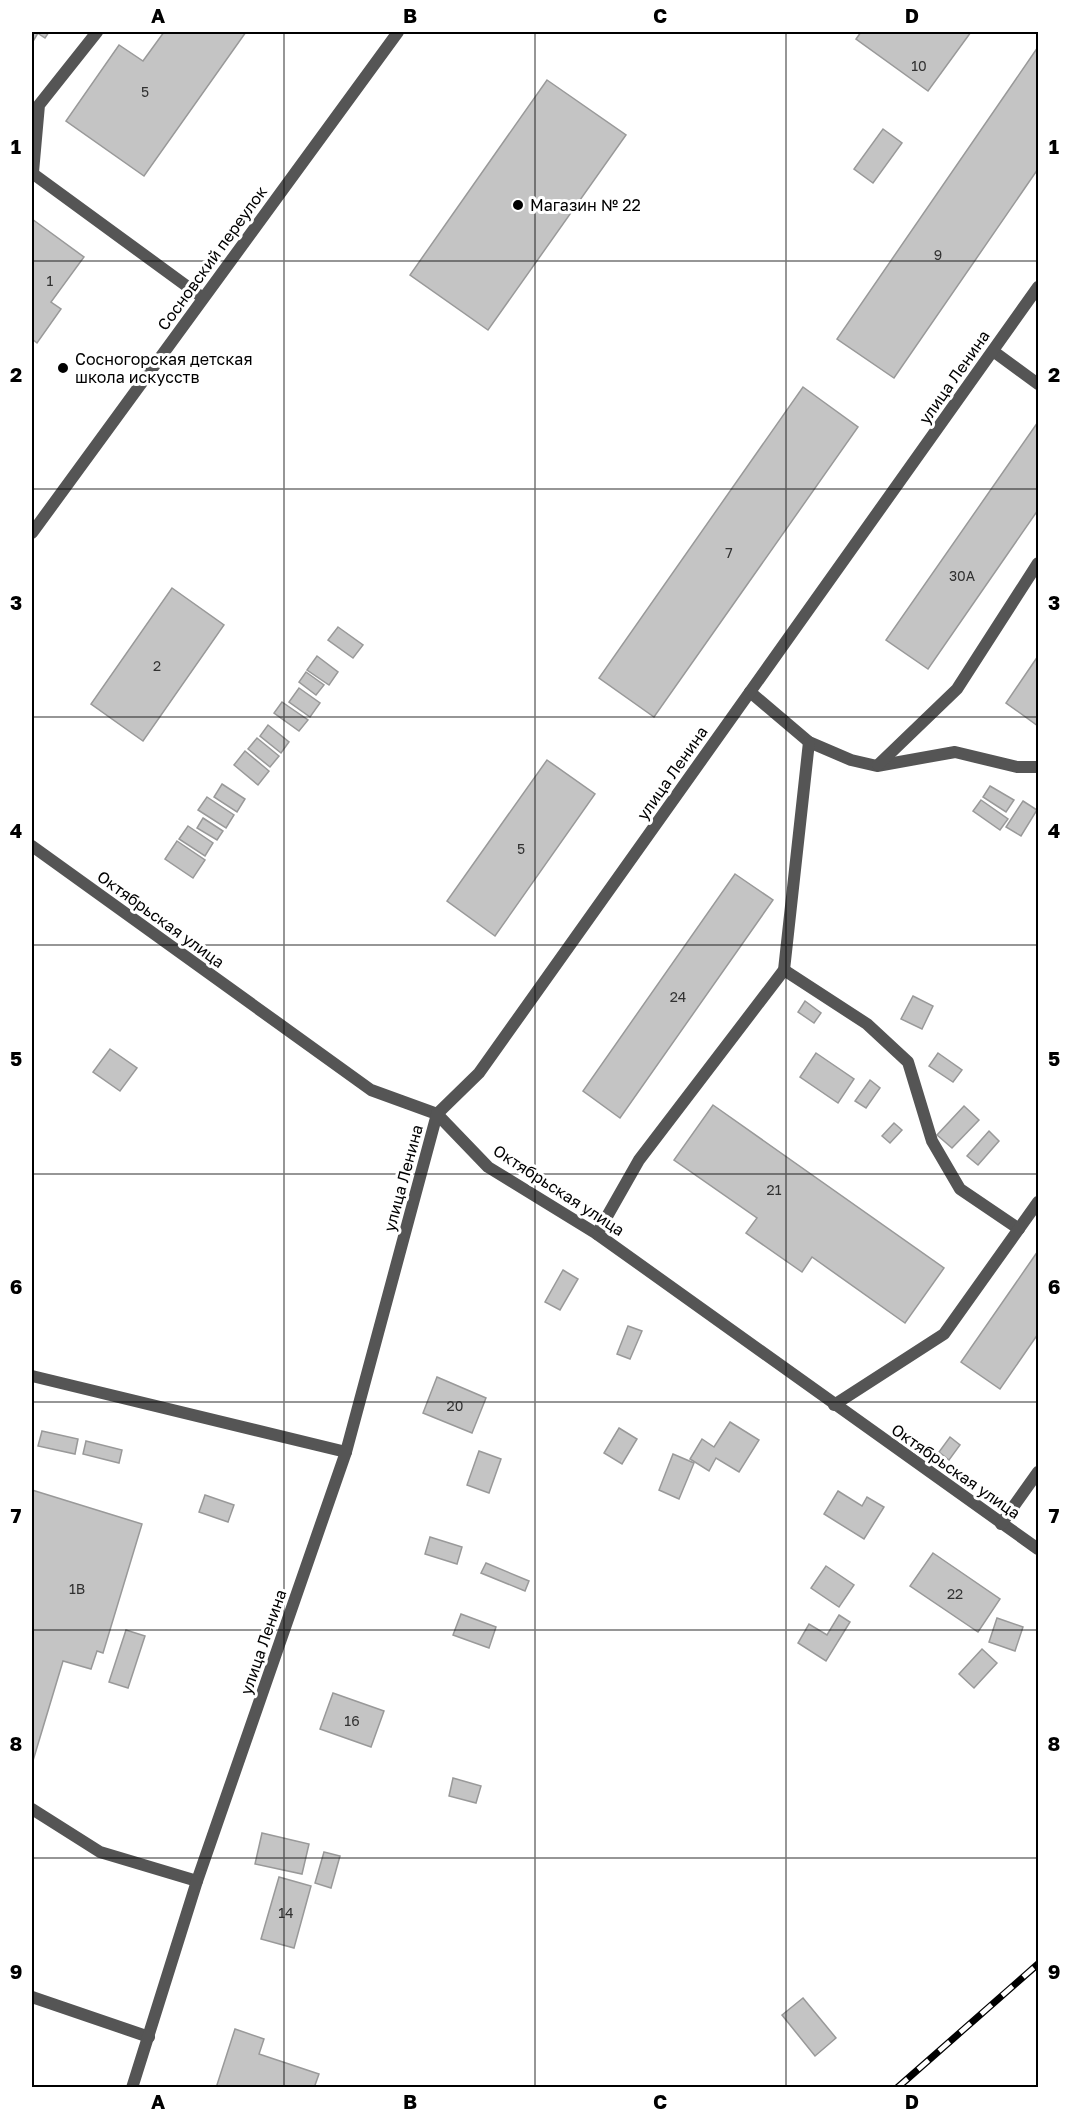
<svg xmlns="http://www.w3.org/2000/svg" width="1070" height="2119" font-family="'Golos Text',sans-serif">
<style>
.building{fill:#c4c4c4;stroke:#999;stroke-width:1.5}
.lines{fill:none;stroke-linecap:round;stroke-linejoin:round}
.service{stroke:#555;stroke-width:12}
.minor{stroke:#555;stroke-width:12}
.rail-casing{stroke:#000;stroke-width:7}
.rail{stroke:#fff;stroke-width:4.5;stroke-dasharray:14;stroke-linecap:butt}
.grid{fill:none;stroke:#000;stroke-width:1.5;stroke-opacity:0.55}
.poi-dot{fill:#000;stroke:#fff;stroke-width:2}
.labels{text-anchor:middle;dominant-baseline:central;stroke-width:6;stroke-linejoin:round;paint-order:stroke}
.number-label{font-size:14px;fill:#313131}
.poi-label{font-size:16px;fill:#000;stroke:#fff;text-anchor:start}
.street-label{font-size:16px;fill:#000;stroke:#fff}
.neatline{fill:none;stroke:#000;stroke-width:2}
.grid-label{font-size:20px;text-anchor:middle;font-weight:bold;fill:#000}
</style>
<rect width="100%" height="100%" fill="#fff"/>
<!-- building -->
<g class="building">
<polygon points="32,32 38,33 32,43"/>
<polygon points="36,32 49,32 45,38"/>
<polygon points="164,32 246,32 144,176 66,121 119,45 143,61"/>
<polygon points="861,32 971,32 928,91 856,39"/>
<polygon points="1038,47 1038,169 894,378 837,339"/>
<polygon points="547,80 626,135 488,330 410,275"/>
<polygon points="883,129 902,143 873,183 854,169"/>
<polygon points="32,219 84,257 51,302 61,309 37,343 32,339"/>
<polygon points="803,387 858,427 654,717 599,678"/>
<polygon points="1038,422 1038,510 928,669 886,640"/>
<polygon points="172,588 224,625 143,741 91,704"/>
<polygon points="338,627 363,645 353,658 328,640"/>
<polygon points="317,656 338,672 329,685 307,670"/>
<polygon points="1038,656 1038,726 1006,703"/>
<polygon points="306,672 324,685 316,695 299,682"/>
<polygon points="299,688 320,703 310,717 289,702"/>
<polygon points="282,702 308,720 299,731 274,713"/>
<polygon points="268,725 289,742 281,753 260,736"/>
<polygon points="257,738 279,756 270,767 248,749"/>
<polygon points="245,751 269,771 258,785 234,765"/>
<polygon points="547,760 595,794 495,936 447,901"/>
<polygon points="222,784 245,799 237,812 214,797"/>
<polygon points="990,786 1014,800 1006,812 983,797"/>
<polygon points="207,797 234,815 226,828 198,810"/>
<polygon points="981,800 1008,819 1000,830 973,811"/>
<polygon points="1023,801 1037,810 1021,836 1006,827"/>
<polygon points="203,818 223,831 217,840 197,828"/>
<polygon points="188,826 213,843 205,856 179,839"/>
<polygon points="177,841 205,860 193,878 165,859"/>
<polygon points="735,874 773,900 620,1118 583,1091"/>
<polygon points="913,996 933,1006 922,1029 901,1019"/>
<polygon points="805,1001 821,1013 814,1023 798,1012"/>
<polygon points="110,1049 137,1068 120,1091 93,1072"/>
<polygon points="816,1053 854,1079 838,1103 800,1077"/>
<polygon points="938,1053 962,1070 953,1082 929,1066"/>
<polygon points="870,1080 880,1088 866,1108 855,1101"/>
<polygon points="713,1105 944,1268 905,1323 812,1257 802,1272 746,1233 757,1218 674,1160"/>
<polygon points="964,1106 979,1120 952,1148 937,1135"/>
<polygon points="894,1123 902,1130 890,1143 882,1136"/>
<polygon points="989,1131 999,1141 978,1165 967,1156"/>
<polygon points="1038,1251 1038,1334 1000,1389 961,1362"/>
<polygon points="563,1270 578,1279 560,1310 545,1302"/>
<polygon points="628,1326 642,1331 630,1359 617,1354"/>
<polygon points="437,1377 486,1398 472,1433 423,1413"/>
<polygon points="730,1422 759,1440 739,1472 716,1458 709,1471 690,1459 702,1439 714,1447"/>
<polygon points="619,1428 637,1439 622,1464 604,1453"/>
<polygon points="42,1431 78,1439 75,1454 38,1446"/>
<polygon points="950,1437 960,1445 949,1460 939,1452"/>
<polygon points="86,1441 122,1450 119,1463 83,1454"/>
<polygon points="479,1451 501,1459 489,1493 467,1485"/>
<polygon points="673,1454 694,1463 679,1499 659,1490"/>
<polygon points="32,1490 142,1524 103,1653 97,1651 91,1669 63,1661 32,1764"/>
<polygon points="838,1491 862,1506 867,1497 884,1507 864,1539 824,1514"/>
<polygon points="205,1495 234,1505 228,1522 199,1512"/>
<polygon points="430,1537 462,1547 457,1564 425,1554"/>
<polygon points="933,1553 1000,1599 978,1632 910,1586"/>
<polygon points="486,1563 529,1581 525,1591 481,1573"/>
<polygon points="826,1566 854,1585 839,1607 811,1588"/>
<polygon points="461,1614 496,1627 489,1648 453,1635"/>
<polygon points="839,1615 850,1622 826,1661 798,1643 809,1624 827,1635"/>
<polygon points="997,1618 1023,1627 1015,1651 989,1642"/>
<polygon points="126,1630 145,1636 128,1688 109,1682"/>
<polygon points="982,1649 997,1663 974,1688 959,1674"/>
<polygon points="333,1693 384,1711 371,1747 320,1729"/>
<polygon points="453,1778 481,1786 476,1803 449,1796"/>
<polygon points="262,1833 309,1844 302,1874 255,1864"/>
<polygon points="324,1852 340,1856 331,1888 315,1883"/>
<polygon points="279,1877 311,1886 294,1948 261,1939"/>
<polygon points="803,1998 836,2038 815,2056 782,2015"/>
<polygon points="235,2029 264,2039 259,2054 319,2074 314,2088 216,2088"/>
</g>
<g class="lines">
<!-- service -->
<g class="service">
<polyline points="33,172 39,105 97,32"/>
<polyline points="32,173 203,298"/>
<polyline points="993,351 1038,384"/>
<polyline points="750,692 809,742 851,760 877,766 955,752 1017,767 1038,767"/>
<polyline points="878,765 957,689 1038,563"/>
<polyline points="784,970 867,1024 908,1062 932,1141 960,1189 1019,1229"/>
<polyline points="597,1234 639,1160 784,970 809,742"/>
<polyline points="32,1376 346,1452"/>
<polyline points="834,1405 944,1334 1038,1202"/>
<polyline points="32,1809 100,1852 197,1881"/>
<polyline points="32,1997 149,2037"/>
</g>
<!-- minor -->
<g class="minor">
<polyline points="32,533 398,32"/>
<polyline points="32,846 371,1090 437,1114 488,1167 597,1234 1038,1549"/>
<polyline points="1001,1524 1038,1472"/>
<polyline points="132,2088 197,1881 346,1452 437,1114 479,1073 1038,287"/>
</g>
<!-- rail casing -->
<g class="rail-casing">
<polyline id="rail" points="897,2088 1038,1964"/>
</g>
<!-- rail -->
<use href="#rail" class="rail"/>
</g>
<!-- grid -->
<path class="grid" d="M 284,32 L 284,2088M 535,32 L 535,2088M 786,32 L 786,2088M 32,261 L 1038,261M 32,489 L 1038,489M 32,717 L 1038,717M 32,945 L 1038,945M 32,1174 L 1038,1174M 32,1402 L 1038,1402M 32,1630 L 1038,1630M 32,1858 L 1038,1858"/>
<!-- markers -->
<g class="poi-dot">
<circle cx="518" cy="205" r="6"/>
<circle cx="63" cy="368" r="6"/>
</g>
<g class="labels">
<!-- number labels -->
<g class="number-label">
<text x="919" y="65">10</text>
<text x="145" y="91">5</text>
<text x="938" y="254">9</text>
<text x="50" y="280">1</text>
<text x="729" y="552">7</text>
<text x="962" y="575">30А</text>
<text x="157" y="665">2</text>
<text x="521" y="848">5</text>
<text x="678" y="996">24</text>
<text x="774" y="1189">21</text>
<text x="455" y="1405">20</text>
<text x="77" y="1588">1В</text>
<text x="955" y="1593">22</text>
<text x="352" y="1720">16</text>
<text x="286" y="1912">14</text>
</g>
<!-- poi labels -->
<g class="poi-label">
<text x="530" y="205">Магазин № 22</text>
<text x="75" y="359">Сосногорская детская<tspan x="75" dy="18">школа искусств</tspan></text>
</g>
<!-- street labels -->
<g class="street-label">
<text transform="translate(212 258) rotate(-54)">Сосновский переулок</text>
<text transform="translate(954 377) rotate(-55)">улица Ленина</text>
<text transform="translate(672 773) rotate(-55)">улица Ленина</text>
<text transform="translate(161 919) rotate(36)">Октябрьская улица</text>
<text transform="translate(403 1178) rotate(-75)">улица Ленина</text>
<text transform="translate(559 1190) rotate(33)">Октябрьская улица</text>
<text transform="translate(956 1471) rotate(35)">Октябрьская улица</text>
<text transform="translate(263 1642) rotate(-71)">улица Ленина</text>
</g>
</g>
<!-- border -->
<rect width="1070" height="2119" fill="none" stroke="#ffffff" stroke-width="66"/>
<rect x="33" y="33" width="1004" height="2053" class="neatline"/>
<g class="grid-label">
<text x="158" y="23">A</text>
<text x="410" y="23">B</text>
<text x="660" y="23">C</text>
<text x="912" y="23">D</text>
<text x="16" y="154">1</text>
<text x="1054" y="154">1</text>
<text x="16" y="382">2</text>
<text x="1054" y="382">2</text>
<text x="16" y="610">3</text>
<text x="1054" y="610">3</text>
<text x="16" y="838">4</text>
<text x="1054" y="838">4</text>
<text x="16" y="1066">5</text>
<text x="1054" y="1066">5</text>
<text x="16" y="1294">6</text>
<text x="1054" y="1294">6</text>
<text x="16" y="1523">7</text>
<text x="1054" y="1523">7</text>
<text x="16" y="1751">8</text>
<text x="1054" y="1751">8</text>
<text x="16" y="1979">9</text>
<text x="1054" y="1979">9</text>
<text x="158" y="2109">A</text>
<text x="410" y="2109">B</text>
<text x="660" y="2109">C</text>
<text x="912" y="2109">D</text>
</g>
</svg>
